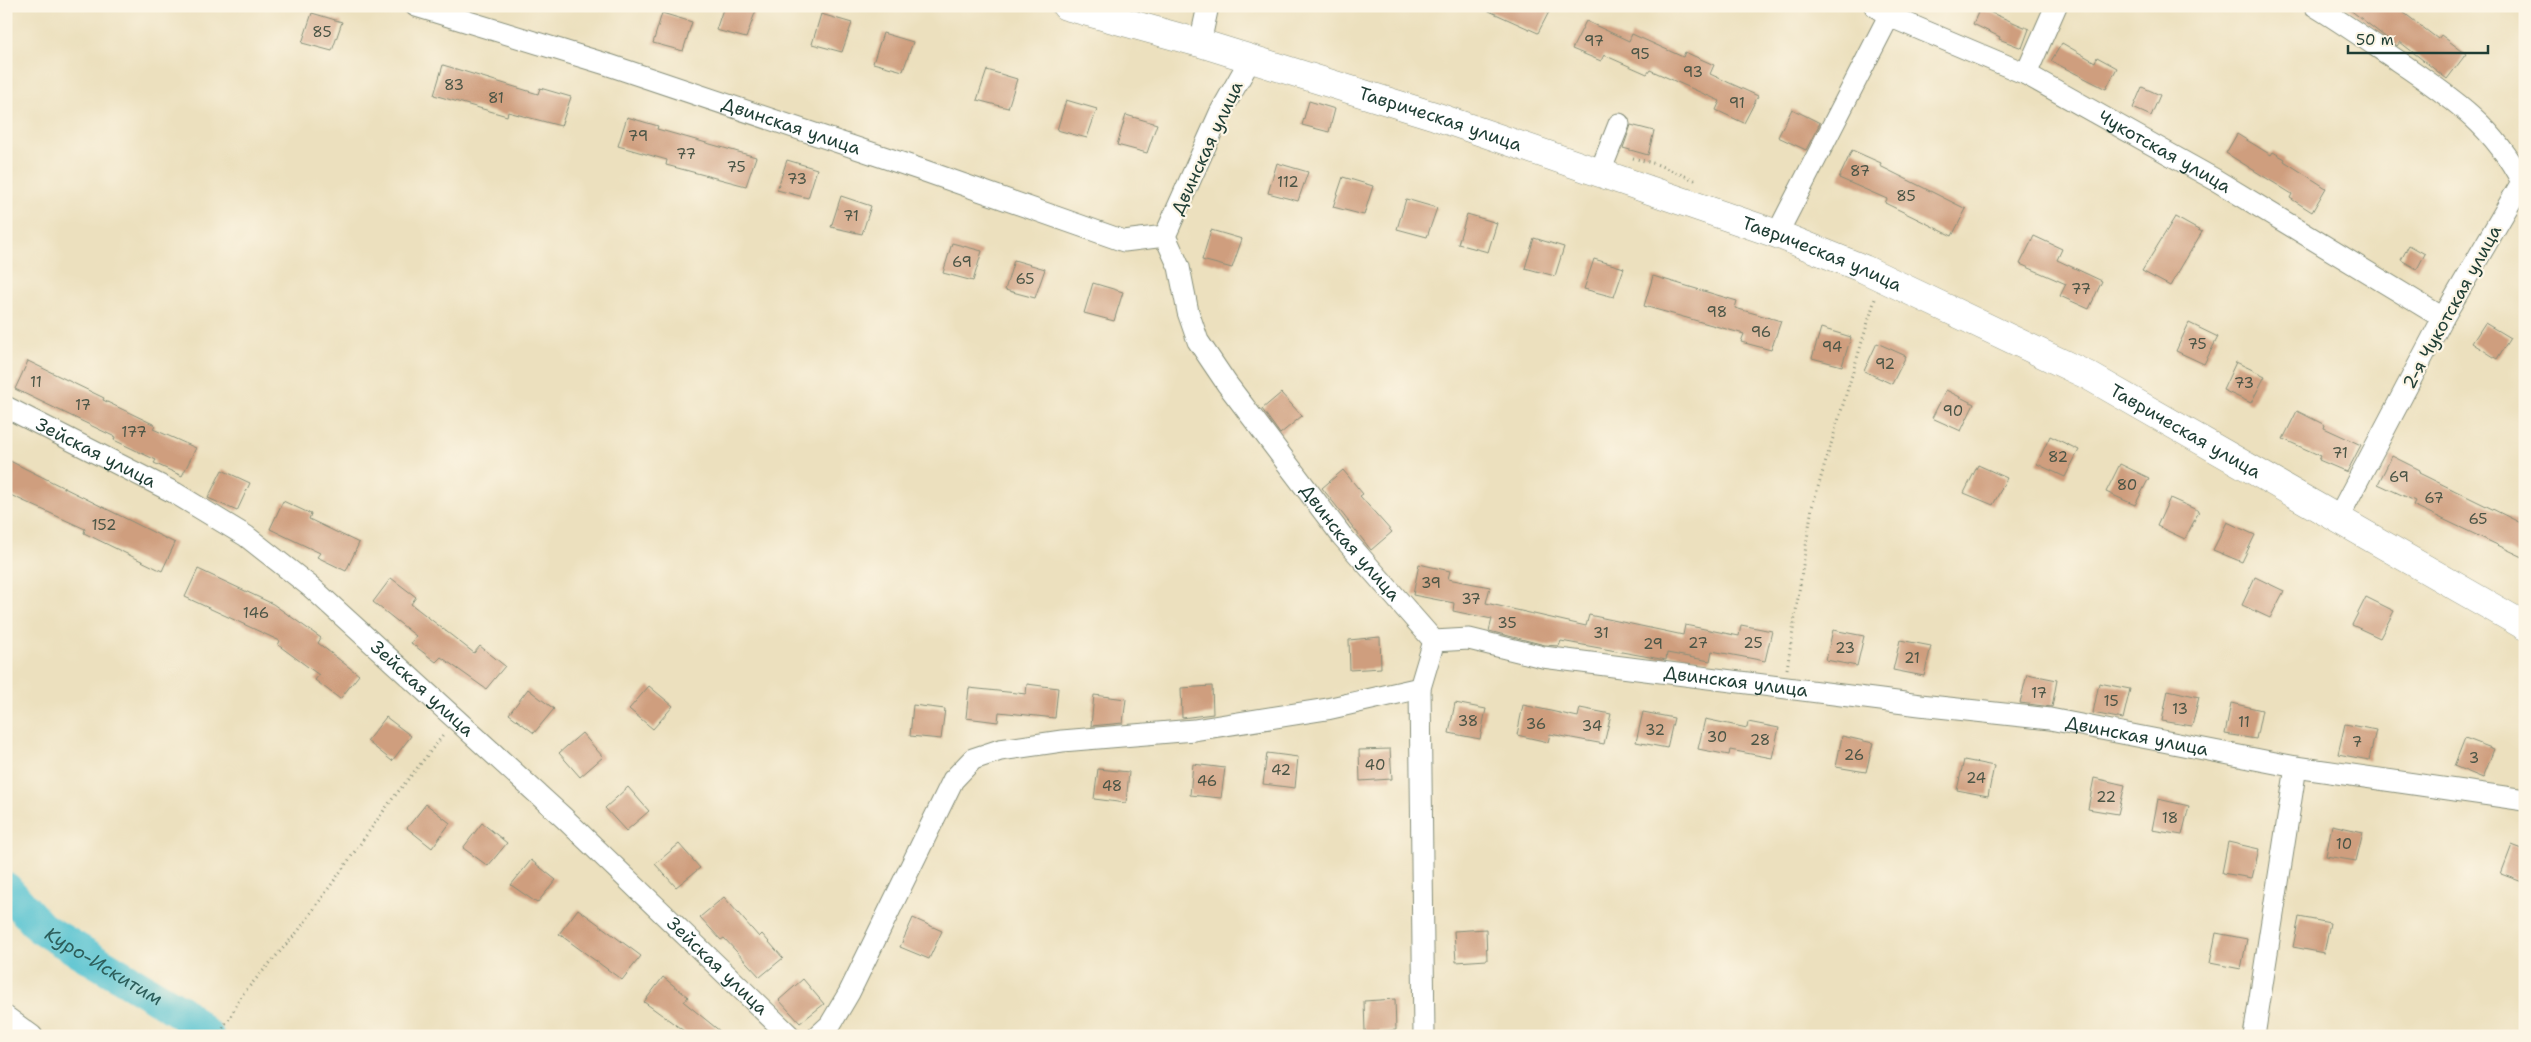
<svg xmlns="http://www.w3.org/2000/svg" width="2531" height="1042" font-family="'Shantell Sans',sans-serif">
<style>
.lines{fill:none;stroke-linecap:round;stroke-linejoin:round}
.river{stroke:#57c3d1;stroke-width:34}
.building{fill:#cf9e7e}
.minor-casing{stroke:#868e79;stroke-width:23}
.major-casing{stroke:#868e79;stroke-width:29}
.path{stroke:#868e79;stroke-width:3;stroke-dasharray:1 4;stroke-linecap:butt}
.minor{stroke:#fff;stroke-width:21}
.major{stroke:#fff;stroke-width:28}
.labels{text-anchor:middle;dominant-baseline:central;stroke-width:4.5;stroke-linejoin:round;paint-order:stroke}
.number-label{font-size:15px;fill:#4b5546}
.street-label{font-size:18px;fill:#1f3d34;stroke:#fcf5e5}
.water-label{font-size:19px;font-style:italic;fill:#2d5e5b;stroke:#fcf5e5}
</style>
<rect width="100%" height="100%" fill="#fcf5e5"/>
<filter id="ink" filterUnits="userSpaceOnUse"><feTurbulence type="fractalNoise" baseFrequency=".02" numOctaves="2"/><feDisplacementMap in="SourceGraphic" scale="10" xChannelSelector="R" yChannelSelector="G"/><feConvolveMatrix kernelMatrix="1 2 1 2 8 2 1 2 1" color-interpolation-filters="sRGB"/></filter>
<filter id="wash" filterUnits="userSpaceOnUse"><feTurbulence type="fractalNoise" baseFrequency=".0096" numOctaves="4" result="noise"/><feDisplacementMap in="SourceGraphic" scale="20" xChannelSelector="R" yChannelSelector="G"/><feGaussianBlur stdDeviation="1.12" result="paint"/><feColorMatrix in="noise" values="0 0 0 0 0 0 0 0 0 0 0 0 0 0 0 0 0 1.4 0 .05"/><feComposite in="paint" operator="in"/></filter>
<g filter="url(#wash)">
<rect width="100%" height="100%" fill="#ece0be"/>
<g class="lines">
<!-- river -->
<path class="river" id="s1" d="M 6,889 L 41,928 L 181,1012 L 207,1036"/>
</g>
<g id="blocks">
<!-- building -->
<g class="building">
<polygon points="724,6 745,6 756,10 746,38 716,30"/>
<polygon points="1478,6 1552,6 1538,33"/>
<polygon points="2345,6 2395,6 2438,39 2441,35 2466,54 2447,79 2400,42 2397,46"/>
<polygon points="1980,8 2029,29 2022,48 1999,39 2000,37 1973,24"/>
<polygon points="312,13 342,22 332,51 302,43"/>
<polygon points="662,13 692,22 683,51 653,43"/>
<polygon points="821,14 852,23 842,52 812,44"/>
<polygon points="1586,21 1629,41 1632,34 1683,57 1685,52 1714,65 1710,74 1758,96 1744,123 1716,110 1720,101 1650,70 1647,74 1604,55 1601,61 1572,49"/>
<polygon points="883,33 913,42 903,71 873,63"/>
<polygon points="2062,43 2095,62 2097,57 2117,68 2106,89 2051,61"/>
<polygon points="443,65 538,94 540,88 571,97 561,126 508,112 507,116 434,95"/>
<polygon points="987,70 1017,79 1008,108 977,100"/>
<polygon points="2142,87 2160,95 2151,116 2133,108"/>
<polygon points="1066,100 1097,109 1087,138 1057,130"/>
<polygon points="1309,101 1335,109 1329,132 1302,125"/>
<polygon points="1792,109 1820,123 1806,150 1778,137"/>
<polygon points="1126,115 1157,124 1147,153 1117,145"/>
<polygon points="627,117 658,126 657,129 756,157 746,186 666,165 667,160 618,146"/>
<polygon points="1631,125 1654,131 1648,155 1623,148"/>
<polygon points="2237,134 2271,155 2273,152 2285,159 2284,161 2326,188 2312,212 2290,198 2292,194 2226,153"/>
<polygon points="1852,150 1881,163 1880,166 1966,209 1952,236 1885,203 1887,199 1839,178"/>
<polygon points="787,160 817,169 808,198 777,190"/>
<polygon points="1277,163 1308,172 1298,201 1268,193"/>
<polygon points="1343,177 1373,186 1364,215 1333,207"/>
<polygon points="841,196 871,206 862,234 831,227"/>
<polygon points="1406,199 1437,208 1427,237 1397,229"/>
<polygon points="1467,214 1497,223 1488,252 1458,244"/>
<polygon points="2175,217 2202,232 2170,286 2142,271"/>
<polygon points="1211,230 1242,239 1232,268 1202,260"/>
<polygon points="2034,236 2062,249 2057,260 2102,281 2089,309 2060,296 2066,284 2020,264"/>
<polygon points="1534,238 1564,247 1555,276 1525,268"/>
<polygon points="952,243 982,251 973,281 943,273"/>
<polygon points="2409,245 2425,254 2417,269 2401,260"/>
<polygon points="1594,259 1624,268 1614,297 1584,289"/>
<polygon points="1014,260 1045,269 1035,298 1005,290"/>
<polygon points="1653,276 1737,301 1735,308 1781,321 1771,350 1741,342 1744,334 1644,306"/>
<polygon points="1093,283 1123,292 1114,321 1084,313"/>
<polygon points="2189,323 2218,337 2204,364 2176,351"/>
<polygon points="2485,323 2510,338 2497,359 2472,343"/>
<polygon points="1821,328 1851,337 1842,366 1812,358"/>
<polygon points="1877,343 1906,356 1892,384 1864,371"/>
<polygon points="28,361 104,398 103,400 155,425 153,429 196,448 182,476 154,463 156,460 114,440 115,437 15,389"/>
<polygon points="2236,362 2265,376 2251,403 2223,390"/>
<polygon points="1946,390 1974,404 1961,431 1932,418"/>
<polygon points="1281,393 1302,416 1280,434 1262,409"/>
<polygon points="2297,411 2325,425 2324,428 2361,445 2347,472 2319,460 2321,456 2283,439"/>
<polygon points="2050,436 2079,450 2065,477 2037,464"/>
<polygon points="2392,456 2420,470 2419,473 2525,525 2525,558 2413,505 2415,501 2378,484"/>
<polygon points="6,459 175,543 162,571 84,533 85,529 6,493"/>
<polygon points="2120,464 2149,478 2135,505 2106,492"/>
<polygon points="1978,465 2007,478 1993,505 1964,493"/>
<polygon points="222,470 250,483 237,511 208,498"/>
<polygon points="1343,470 1363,494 1360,496 1392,532 1371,550 1322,488"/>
<polygon points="2170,498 2199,511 2185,539 2157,526"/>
<polygon points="283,501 311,514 309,519 359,543 346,571 317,557 320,553 270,529"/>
<polygon points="2227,522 2255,535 2242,562 2213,550"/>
<polygon points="1419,564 1450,571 1448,579 1490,587 1486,603 1586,626 1589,615 1683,635 1685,625 1739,636 1741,625 1772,631 1765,661 1712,651 1710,661 1667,653 1666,660 1561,641 1559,646 1545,645 1489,631 1492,619 1453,611 1454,603 1413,595"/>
<polygon points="198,569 273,604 321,638 318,643 359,675 340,699 315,680 319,675 278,645 280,641 185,597"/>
<polygon points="2255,577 2284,591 2270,618 2242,605"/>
<polygon points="391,578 416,597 411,604 474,653 480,646 505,666 486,689 441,657 436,662 411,643 416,636 373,602"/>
<polygon points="2366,597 2394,611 2380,638 2352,625"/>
<polygon points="1833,630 1864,636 1857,666 1826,660"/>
<polygon points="1380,637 1381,668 1350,670 1349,640"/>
<polygon points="1900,640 1931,646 1924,676 1893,670"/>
<polygon points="2027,674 2057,680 2052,707 2020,703"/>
<polygon points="2099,683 2130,689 2123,719 2093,713"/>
<polygon points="1027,684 1058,688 1055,718 999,712 998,722 966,718 969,688 1026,694"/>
<polygon points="649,686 673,706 653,729 629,709"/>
<polygon points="1212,686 1213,714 1182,718 1181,688"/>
<polygon points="528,689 554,709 534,733 509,714"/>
<polygon points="2168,690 2199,697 2192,726 2162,721"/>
<polygon points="1094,695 1126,699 1123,723 1091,726"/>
<polygon points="1455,703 1486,709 1480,739 1449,733"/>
<polygon points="2231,703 2262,710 2256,739 2225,734"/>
<polygon points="913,705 945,709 941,739 910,736"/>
<polygon points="1523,705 1578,717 1580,708 1611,714 1604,744 1550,734 1548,742 1517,735"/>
<polygon points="1643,712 1674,718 1667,748 1636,742"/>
<polygon points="386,717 411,736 392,761 367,741"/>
<polygon points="1705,719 1747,728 1748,722 1779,728 1772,758 1730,750 1729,755 1698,749"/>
<polygon points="2345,724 2376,730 2369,760 2338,754"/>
<polygon points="582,733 603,757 580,777 559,753"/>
<polygon points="1842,736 1873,743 1866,772 1836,767"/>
<polygon points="2465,738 2494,749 2483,778 2454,766"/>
<polygon points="1390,749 1392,779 1360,781 1359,750"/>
<polygon points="1267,753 1298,757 1295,788 1263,784"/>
<polygon points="1964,760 1994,766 1988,796 1957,790"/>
<polygon points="1193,764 1225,768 1221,798 1190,795"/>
<polygon points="1098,769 1129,772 1126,803 1094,799"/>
<polygon points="2094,778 2125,785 2118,814 2088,809"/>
<polygon points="628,787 649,811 626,831 605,808"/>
<polygon points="2158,799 2189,806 2182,835 2152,830"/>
<polygon points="426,804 450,823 432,848 407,828"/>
<polygon points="482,823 507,843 488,866 463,848"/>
<polygon points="2332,825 2363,832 2356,861 2326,856"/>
<polygon points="2228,842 2259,849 2252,878 2222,873"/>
<polygon points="679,844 700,868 676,887 655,864"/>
<polygon points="2512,845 2525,850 2525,883 2501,874"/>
<polygon points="531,860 556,880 537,903 511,885"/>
<polygon points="724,897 759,937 762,934 783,958 760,977 724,938 721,940 700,917"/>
<polygon points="578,909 641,956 622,980 559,934"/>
<polygon points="2299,917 2330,923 2324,953 2293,947"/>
<polygon points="913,918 942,931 929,959 900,947"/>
<polygon points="1486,929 1487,960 1456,962 1454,931"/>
<polygon points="2216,933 2247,939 2241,969 2210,963"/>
<polygon points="663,977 688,997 684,1002 726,1036 691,1036 644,1002"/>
<polygon points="803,979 824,1004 800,1023 779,1000"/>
<polygon points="1395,999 1396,1030 1365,1032 1364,1001"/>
</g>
</g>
</g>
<g filter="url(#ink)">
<use href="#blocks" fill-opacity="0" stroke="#868e79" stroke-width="1"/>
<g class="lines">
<!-- minor casing -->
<g class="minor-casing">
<g id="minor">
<path id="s2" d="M 416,6 L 609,65 L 922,170 L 1124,241 L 1165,236"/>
<path id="s3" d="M 1875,6 L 1889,16 L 2026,74 L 2214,179 L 2443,318"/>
<path d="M 2315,6 C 2343,23 2370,42 2398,61 C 2450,97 2493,124 2522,182 L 2443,318 L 2338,518"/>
<polyline points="1200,43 1208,6"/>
<path id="s4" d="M 1250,60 L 1220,113 L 1165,236 L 1179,267 L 1188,312 L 1198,341 L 1227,384 L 1342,536 L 1434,641 L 1469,639 L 1543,657 L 1920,705 L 2050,719 L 2296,767 L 2525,800"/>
<polyline points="2026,74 2056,6"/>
<polyline points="1600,172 1619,124"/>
<polyline points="1777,234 1889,16"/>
<path id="s5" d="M 6,407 L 175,493 L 246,536 L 311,587 L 564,818 L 790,1036"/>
<polyline points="6,1017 32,1036"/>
<polyline points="818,1036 830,1025 849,993 953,780 973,759 1000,750 1062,741 1194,730 1327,709 1420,688"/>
<polyline points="1424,1036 1420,688 1434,641"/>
<polyline points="2254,1036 2296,767"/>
</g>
</g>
<!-- major casing -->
<g class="major-casing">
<g id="major">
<path id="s6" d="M 1066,6 L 1200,43 L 1435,116 L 1777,234 L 1864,269 L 2089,376 L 2525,626"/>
</g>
</g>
<!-- path -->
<g class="path">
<polyline points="1633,158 1656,164 1697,181"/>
<polyline points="1787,669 1812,507 1875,299"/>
<polyline points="217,1036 231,1016 241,996 299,930 390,802 445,733"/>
</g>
<!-- minor -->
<use href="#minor" class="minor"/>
<!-- major -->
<use href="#major" class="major"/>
</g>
</g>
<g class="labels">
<!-- number labels -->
<g class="number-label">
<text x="322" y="32">85</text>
<text x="1594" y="41">97</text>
<text x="1640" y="54">95</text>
<text x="1693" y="72">93</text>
<text x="454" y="85">83</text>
<text x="496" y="98">81</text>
<text x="1737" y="103">91</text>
<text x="638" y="136">79</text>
<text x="686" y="154">77</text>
<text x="736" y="167">75</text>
<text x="1860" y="171">87</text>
<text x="797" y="179">73</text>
<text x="1288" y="182">112</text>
<text x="1906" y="196">85</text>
<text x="851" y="216">71</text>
<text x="962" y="262">69</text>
<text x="1025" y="279">65</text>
<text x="2081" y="289">77</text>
<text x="1717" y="312">98</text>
<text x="1761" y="332">96</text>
<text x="2197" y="344">75</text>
<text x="1832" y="347">94</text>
<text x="1885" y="364">92</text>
<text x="36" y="382">11</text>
<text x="2244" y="383">73</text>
<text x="83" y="405">17</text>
<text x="1953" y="411">90</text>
<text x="134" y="432">177</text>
<text x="2340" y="453">71</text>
<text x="2058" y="457">82</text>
<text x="2399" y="477">69</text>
<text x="2127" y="485">80</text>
<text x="2434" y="498">67</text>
<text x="2478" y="519">65</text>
<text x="104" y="525">152</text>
<text x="1431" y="583">39</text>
<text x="1471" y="599">37</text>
<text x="256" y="613">146</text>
<text x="1507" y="623">35</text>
<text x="1601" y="633">31</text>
<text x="1698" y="643">27</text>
<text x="1753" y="643">25</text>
<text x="1653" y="644">29</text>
<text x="1845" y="648">23</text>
<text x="1912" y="658">21</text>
<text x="2039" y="693">17</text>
<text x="2111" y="701">15</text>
<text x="2180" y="709">13</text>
<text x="1468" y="721">38</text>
<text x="2244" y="722">11</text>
<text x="1536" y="724">36</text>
<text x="1592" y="726">34</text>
<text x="1655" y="730">32</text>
<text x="1717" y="737">30</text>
<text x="1760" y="740">28</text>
<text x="2357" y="742">7</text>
<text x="1854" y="755">26</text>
<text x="2474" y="758">3</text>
<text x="1375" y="765">40</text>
<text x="1281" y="770">42</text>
<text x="1976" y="778">24</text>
<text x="1207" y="781">46</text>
<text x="1112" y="786">48</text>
<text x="2106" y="797">22</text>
<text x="2170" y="818">18</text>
<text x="2344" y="844">10</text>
</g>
<!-- street labels -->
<g class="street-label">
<text stroke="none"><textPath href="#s6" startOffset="391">Таврическая улица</textPath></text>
<text stroke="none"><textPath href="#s2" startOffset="394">Двинская улица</textPath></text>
<text transform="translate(1207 148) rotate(-65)">Двинская улица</text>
<text stroke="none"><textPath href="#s3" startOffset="325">Чукотская улица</textPath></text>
<text stroke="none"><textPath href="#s6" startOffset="796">Таврическая улица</textPath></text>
<text transform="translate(2452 307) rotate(-61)">2-я Чукотская улица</text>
<text stroke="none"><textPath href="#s6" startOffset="1201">Таврическая улица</textPath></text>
<text stroke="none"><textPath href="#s5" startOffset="101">Зейская улица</textPath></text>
<text stroke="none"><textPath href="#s4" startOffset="559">Двинская улица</textPath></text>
<text stroke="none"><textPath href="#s4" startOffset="994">Двинская улица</textPath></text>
<text stroke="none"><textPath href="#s5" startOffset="506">Зейская улица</textPath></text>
<text stroke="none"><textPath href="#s4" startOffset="1399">Двинская улица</textPath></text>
<text stroke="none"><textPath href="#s5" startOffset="911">Зейская улица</textPath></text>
</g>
<!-- water labels -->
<g class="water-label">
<text stroke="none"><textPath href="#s1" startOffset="126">Куро-Искитим</textPath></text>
</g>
</g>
<!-- margin -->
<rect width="2531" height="1042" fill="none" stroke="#fcf5e5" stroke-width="25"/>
<!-- scale -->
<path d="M2348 45v8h140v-8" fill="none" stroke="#1f3d34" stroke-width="2.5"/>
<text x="2356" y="45" font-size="15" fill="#1f3d34" stroke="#fcf5e5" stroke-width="4" paint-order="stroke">50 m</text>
</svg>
